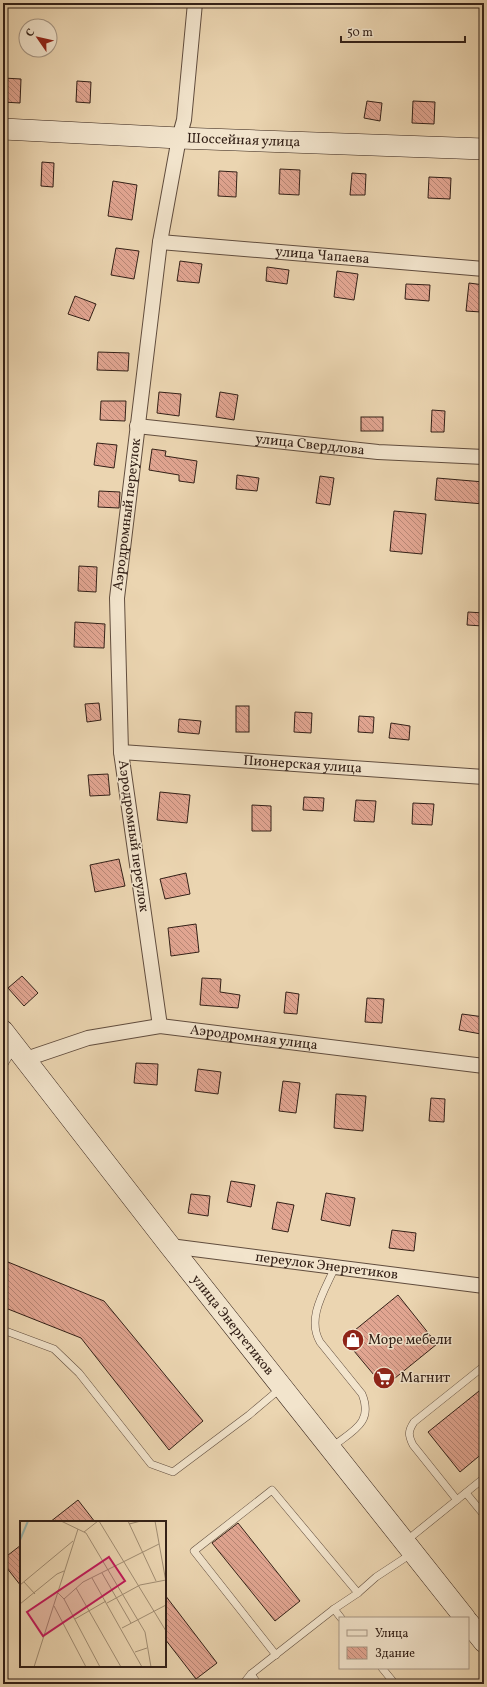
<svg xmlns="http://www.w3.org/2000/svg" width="487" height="1687" font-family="Vollkorn,serif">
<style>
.building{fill:url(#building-back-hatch);stroke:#332017}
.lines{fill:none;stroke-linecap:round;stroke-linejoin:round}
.lane-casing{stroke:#614d3e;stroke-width:8}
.street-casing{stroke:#614d3e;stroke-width:16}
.secondary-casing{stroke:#332017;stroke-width:22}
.lane{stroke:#f2e4cc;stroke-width:7}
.street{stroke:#f2e4cc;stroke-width:14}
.secondary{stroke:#f2e4cc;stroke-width:21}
.labels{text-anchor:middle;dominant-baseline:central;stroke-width:3;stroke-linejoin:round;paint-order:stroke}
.street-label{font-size:14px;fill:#332017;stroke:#f2e4cc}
.poi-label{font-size:14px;fill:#332017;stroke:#f2e4cc;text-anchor:start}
.inset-river{fill:none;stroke:#99b8b1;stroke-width:2}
.inset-road{fill:none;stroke:#a18d73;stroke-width:1}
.view{fill:#c2185b;fill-opacity:0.15;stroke:#c2185b;stroke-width:2}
.inset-edge{fill:none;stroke:#332017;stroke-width:2}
</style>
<defs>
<pattern id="building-back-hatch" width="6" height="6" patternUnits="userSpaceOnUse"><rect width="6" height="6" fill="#e1a591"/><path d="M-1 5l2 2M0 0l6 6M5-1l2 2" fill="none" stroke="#b78675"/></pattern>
</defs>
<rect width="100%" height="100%" fill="#ebd5b1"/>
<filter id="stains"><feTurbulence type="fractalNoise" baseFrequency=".005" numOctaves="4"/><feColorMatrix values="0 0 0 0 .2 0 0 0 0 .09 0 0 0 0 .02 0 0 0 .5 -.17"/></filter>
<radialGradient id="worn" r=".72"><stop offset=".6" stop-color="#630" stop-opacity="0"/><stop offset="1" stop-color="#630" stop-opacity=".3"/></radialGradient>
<!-- building -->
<g class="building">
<polygon points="3,78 21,79 20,103 3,102"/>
<polygon points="77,81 91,82 90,103 76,102"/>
<polygon points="367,101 382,103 380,121 364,118"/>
<polygon points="413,101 435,102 434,124 412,123"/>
<polygon points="42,162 54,163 53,187 41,186"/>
<polygon points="280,169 300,170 299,195 279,194"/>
<polygon points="219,171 237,172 236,197 218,196"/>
<polygon points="352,173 366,174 365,195 350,195"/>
<polygon points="429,177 451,178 450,199 428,198"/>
<polygon points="113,181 137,185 132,220 108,216"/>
<polygon points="116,248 139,251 134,279 111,275"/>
<polygon points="180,261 202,264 199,283 177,281"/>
<polygon points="267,267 289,270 287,284 266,281"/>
<polygon points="337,271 358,274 354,300 334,297"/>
<polygon points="469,283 484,285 481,312 466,311"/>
<polygon points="406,284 430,285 429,301 405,299"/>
<polygon points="75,296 96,304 89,321 68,314"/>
<polygon points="98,352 129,353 128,371 97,370"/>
<polygon points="159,392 181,394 179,416 157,413"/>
<polygon points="220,392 238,395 234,420 216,417"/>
<polygon points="101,401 126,401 125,421 100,420"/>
<polygon points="432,410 445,411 444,432 431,432"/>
<rect x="361" y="417" width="22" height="14"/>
<polygon points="97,443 117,445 114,468 94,465"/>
<polygon points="152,449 166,451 165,456 197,461 194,483 179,481 179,475 149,470"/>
<polygon points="237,475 259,478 257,491 236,489"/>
<polygon points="320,476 334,478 330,505 316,503"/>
<polygon points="437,478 484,482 484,504 435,500"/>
<polygon points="99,491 120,492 119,508 98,507"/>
<polygon points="394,511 426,514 422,554 390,551"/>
<polygon points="79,566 97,567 96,592 78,591"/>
<polygon points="468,612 484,613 483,626 467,625"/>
<polygon points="75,622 105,624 104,648 74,647"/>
<polygon points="99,703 101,720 87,722 85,704"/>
<rect x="236" y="706" width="13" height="26"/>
<polygon points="295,712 312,713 311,733 294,732"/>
<polygon points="359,716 374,717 373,733 358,732"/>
<polygon points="179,719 201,721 199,734 178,732"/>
<polygon points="391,723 410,726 409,740 389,738"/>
<polygon points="108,774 110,795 90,796 88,775"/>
<polygon points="160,792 190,795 187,823 157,820"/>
<polygon points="304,797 324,798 323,811 303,810"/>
<polygon points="356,800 376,801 374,822 354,821"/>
<polygon points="413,803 434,804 432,825 412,824"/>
<polygon points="252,805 271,806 271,831 252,831"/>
<polygon points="119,859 125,886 95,892 90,865"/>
<polygon points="186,873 190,894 165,899 160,879"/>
<polygon points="196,924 199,952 171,956 168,928"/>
<polygon points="22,976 38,993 24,1006 8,988"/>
<polygon points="202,978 221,979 220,992 240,995 238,1008 200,1005"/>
<polygon points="286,992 299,994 297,1014 284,1013"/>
<polygon points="367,998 384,999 382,1023 365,1022"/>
<polygon points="462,1014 484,1017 481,1034 459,1030"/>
<polygon points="136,1063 158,1064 157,1085 134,1083"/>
<polygon points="198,1069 221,1072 218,1094 195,1091"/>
<polygon points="283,1081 300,1083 296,1113 279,1111"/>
<polygon points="336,1094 366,1096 363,1131 334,1128"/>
<polygon points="431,1098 445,1099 444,1122 429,1121"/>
<polygon points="231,1181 255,1185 251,1207 227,1202"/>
<polygon points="326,1193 355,1198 350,1226 321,1220"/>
<polygon points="191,1194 210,1196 208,1216 188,1213"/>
<polygon points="277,1202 294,1205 288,1232 272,1229"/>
<polygon points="392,1230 416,1233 414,1251 389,1248"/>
<polygon points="3,1260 104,1301 203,1421 169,1450 81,1338 3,1307"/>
<polygon points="398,1295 437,1344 384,1387 344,1339"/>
<polygon points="484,1387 484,1452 460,1472 428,1432"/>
<polygon points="78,1500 95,1522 50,1522"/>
<polygon points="238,1523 300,1601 275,1621 212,1543"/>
<polygon points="21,1545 21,1586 3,1563 3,1559"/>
<polygon points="165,1595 217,1663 196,1679 165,1639"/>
</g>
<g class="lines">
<!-- lane casing -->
<g class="lane-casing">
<g id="lane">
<polyline points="3,1066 13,1049"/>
<polyline points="3,1330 54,1349 79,1373 151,1464 173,1472 249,1415 281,1388"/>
<path d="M 332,1447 C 352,1431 374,1423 362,1394 L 320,1342 C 306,1318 325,1290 335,1267"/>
<polyline points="466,1493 484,1515"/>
<path d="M 457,1500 L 413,1445 C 408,1435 408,1431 414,1422 L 484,1366"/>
<polyline points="406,1541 484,1478"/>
<polyline points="334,1609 341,1618"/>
<polyline points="276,1655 194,1551 272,1490 358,1593"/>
<polyline points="382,1668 395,1684"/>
<polyline points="251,1674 258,1684"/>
<polyline points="243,1684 251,1674 334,1609 358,1593 376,1577 411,1554"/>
</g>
</g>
<!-- street casing -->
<g class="street-casing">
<g id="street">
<path id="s1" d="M 160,242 L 484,269"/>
<path id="s2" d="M 137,426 L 378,452 L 484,457"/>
<path id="s3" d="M 121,752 L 484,777"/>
<path id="s4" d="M 160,1026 L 121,752 L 117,598 L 160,242 L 179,138 L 184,120 L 195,3"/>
<path id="s5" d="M 26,1059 L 88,1038 L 160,1026 L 484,1066"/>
<path id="s6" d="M 170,1246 L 484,1286"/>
</g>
</g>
<!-- secondary casing -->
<g class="secondary-casing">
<g id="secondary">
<path id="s7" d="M 3,129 L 179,138 L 484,149"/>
<path id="s8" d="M 3,1031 L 170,1246 L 465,1618"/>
<polyline points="468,1622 484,1642"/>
</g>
</g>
<!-- lane -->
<use href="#lane" class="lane"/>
<!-- street -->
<use href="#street" class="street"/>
<!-- secondary -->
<use href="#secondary" class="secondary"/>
</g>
<!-- icons -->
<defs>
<g id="shop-disc" transform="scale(1.15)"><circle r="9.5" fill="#8f2418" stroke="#f2e4cc"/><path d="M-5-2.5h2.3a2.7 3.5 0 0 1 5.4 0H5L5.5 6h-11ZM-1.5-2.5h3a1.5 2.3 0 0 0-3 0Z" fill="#fff"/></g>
<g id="supermarket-disc" transform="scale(1.15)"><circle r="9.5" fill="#8f2418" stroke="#f2e4cc"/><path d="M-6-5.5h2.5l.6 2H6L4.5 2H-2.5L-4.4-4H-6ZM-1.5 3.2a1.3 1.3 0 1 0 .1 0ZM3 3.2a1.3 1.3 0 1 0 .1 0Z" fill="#fff"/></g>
</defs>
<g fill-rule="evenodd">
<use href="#shop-disc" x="353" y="1340"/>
<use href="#supermarket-disc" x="384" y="1378"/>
</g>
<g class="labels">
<!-- street labels -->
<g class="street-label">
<text stroke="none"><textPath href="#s7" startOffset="241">Шоссейная улица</textPath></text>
<text stroke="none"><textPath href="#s1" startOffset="163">улица Чапаева</textPath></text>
<text stroke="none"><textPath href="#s2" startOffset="174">улица Свердлова</textPath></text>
<text stroke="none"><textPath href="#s4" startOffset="515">Аэродромный переулок</textPath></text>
<text stroke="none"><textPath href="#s3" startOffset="182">Пионерская улица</textPath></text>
<text transform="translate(133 836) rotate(82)">Аэродромный переулок</text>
<text stroke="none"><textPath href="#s5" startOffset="233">Аэродромная улица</textPath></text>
<text stroke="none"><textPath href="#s6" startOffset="158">переулок Энергетиков</textPath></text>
<text stroke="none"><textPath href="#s8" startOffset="373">улица Энергетиков</textPath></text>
</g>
<!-- poi labels -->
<g class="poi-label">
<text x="368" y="1340">Море мебели</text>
<text x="400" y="1378">Магнит</text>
</g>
</g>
<!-- overview -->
<g transform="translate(20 1521)">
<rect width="146" height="146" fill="#ebd5b1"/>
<path class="inset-river" d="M 0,19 L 8,0"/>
<path class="inset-road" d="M 41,0 L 66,12 L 125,111 L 131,146M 79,0 L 146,110M 108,0 L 136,60M 135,0 L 146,61M 109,3 L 121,0M 64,11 L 78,0M 82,52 L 111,102M 72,57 L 122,146M 4,61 L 15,73M 0,64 L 53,20M 56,67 L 101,146M 38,72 L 44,78 L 80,146M 44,78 L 63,61 L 139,23M 87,82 L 120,64 L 146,59M 0,83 L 37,53 L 44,50M 34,85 L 66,146M 55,98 L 86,80M 102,107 L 146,84M 115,131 L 127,127M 14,146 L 58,8"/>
<path class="view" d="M 89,36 L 105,60 L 23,115 L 7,91 Z"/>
<rect width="146" height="146" class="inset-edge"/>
</g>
<!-- margin -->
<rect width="487" height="1687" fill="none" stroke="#ebd5b1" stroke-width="16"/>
<rect x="4" y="4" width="479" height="1679" fill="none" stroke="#332017" stroke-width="2"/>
<rect x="8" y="8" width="471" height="1671" fill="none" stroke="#332017"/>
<!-- legend -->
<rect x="339" y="1617" width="130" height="52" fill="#f2e4cc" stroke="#a69684"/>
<rect x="347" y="1630" width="20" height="6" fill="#f2e4cc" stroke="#a69684"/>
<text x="375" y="1637" font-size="12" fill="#332017">Улица</text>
<rect x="347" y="1647" width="20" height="12" fill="url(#building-back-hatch)" stroke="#a69684"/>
<text x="375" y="1657" font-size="12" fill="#332017">Здание</text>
<!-- north arrow -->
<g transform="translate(38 38) rotate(304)"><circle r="19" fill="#f2e4cc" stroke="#a69684"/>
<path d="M0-3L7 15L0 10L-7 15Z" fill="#8f2418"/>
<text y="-6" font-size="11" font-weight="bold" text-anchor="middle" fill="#332017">С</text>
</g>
<!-- scale -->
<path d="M341 36v6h124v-6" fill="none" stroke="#332017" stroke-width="2"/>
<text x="347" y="36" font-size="12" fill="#332017" stroke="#f2e4cc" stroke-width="3" paint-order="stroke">50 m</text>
<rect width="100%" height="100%" filter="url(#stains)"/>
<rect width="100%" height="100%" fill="url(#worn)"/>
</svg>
